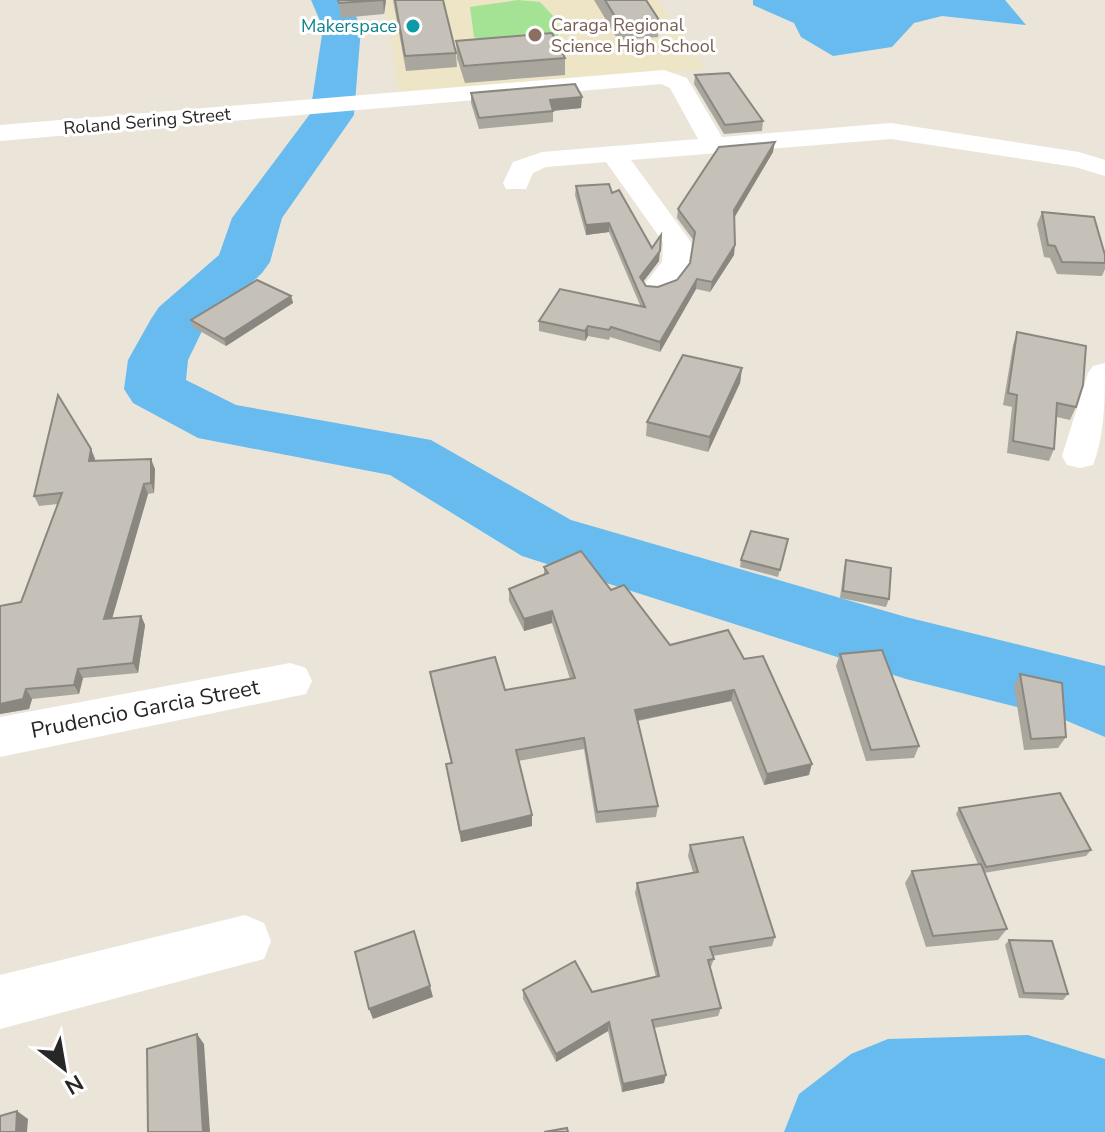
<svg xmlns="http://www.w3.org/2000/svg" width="1105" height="1132" font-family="'Nunito Sans',sans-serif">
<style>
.education{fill:#ede5c6}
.green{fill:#a4e393}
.water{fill:#68bbef}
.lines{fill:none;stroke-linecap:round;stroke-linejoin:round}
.river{fill:#68bbef;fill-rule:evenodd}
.minor{fill:#fff;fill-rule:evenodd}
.wall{fill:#a9a69e}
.shaded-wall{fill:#8a8781}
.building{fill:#c5c1b8;stroke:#8a8781;stroke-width:2}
.culture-dot{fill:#0f9aa8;stroke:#fff;stroke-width:3}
.education-dot{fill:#8d6e63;stroke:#fff;stroke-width:3}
.labels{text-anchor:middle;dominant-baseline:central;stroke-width:6;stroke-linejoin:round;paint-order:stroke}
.far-education-label{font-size:18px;fill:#785e54;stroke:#fff;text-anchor:start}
.far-culture-label{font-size:18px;fill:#0d838f;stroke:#fff;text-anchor:end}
.far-street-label{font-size:18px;fill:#272727;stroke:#fff}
.street-label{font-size:22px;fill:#272727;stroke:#fff}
</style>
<rect width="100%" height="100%" fill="#eae5d8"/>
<!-- education -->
<polygon class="education" points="384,0 657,0 706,69 400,97"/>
<!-- green -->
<path class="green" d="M 518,0 L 540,2 L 557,20 L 558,36 C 535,47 496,47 474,37 L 470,7 Z"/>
<!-- water -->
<polygon class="water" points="753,0 1005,0 1026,25 942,16 914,23 892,47 833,56 801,37 794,23 753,5"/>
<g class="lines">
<!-- river -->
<g class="river">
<polygon points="311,0 349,0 361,28 354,115 282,218 270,262 262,273 204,327 188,360 186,380 236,405 431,440 571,520 906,617 1105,666 1105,737 1060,718 906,679 522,556 390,475 198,438 133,403 124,389 128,360 151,319 159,307 219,255 232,218 310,114 323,28"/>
<polygon points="1028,1035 1105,1059 1105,1132 784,1132 799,1094 851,1054 888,1039"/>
</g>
<!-- minor -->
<g class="minor">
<path d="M 664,70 L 687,78 L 722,137 L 891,123 L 1079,152 L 1105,160 L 1105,176 L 1075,167 L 891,139 L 631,160 L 691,242 C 696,268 675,301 646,293 L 642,287 L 662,262 L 663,242 L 606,162 L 546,167 L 533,173 L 526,189 L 506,189 L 503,183 L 513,162 L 542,152 L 698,139 L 670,88 L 661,84 L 0,141 L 0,125 Z"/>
<path d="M 1105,363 C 1105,396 1105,435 1093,465 L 1080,468 L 1067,465 L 1062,456 L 1088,373 L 1093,366 Z"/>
<polygon points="290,663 306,668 312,681 306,694 0,757 0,717"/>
<polygon points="245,915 264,923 271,941 264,959 0,1029 0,975"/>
</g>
</g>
<!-- wall -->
<g class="wall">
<polygon points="338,0 386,0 384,14 341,18"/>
<polygon points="393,0 443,0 456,53 457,67 406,71"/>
<polygon points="594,0 646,0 659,20 658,37 618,40"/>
<polygon points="456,41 565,58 565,75 465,83 457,58"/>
<polygon points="695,75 763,121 762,131 724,134 694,84"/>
<polygon points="471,93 581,108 553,111 553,122 479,129 471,103"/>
<polygon points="773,152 734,217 734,255 710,292 696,289 660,352 610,337 609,340 588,336 585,341 539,331 539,321 640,305 609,232 586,235 575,195 576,186 612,193 659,261 643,282 646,286 658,287 677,280 690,263 694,241 677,218 678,209"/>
<polygon points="1042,212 1105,255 1105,269 1102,276 1057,274 1050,258 1044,257 1037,224"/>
<polygon points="291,296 293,303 226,346 193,327 191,320"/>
<polygon points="1017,332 1076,407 1070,420 1057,417 1054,449 1049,461 1007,453 1012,407 1003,405 1013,345"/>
<polygon points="742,368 740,383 708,452 646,436 647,422"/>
<polygon points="91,449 95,459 95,461 155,469 154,493 148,494 112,619 141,616 145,625 138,673 83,678 79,694 32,699 29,709 0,714 0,606 21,602 58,504 39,506 34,496"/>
<polygon points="788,539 778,577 740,567 741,560"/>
<polygon points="846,560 889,599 886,607 840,598 844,567"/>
<polygon points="544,567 611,590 670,645 728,630 809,775 764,785 731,701 638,721 658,806 656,817 596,823 584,749 518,761 532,815 532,826 461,842 446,764 451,763 432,684 430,672 505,690 570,679 552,623 524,631 509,601 509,589 544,575"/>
<polygon points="840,654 919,746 914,758 866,761 836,666"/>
<polygon points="1020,674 1066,737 1058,748 1024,750 1014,686"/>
<polygon points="959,808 1091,850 1086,856 984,873 1007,929 998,940 926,947 905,883 912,871 978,864 956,814"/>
<polygon points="690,845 775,937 772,946 713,956 714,959 710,969 721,1008 718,1016 654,1028 664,1083 622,1092 608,1031 556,1062 523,999 523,990 592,992 656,977 635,893 637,883 693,872 688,856"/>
<polygon points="1009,940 1068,994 1063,1000 1019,998 1005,945"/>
</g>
<!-- shaded-wall -->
<g class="shaded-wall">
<polygon points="383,0 386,0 384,14"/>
<polygon points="582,97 581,108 550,111 550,100"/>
<polygon points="775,142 773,152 733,220 734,210"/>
<polygon points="609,223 609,232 586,235 586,225"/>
<polygon points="735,245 734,255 710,292 712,282"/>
<polygon points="660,251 659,261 639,287 640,277"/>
<polygon points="697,279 696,289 660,352 660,342"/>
<polygon points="291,296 293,303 226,346 224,339"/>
<polygon points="588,326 588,336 585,341 585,331"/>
<polygon points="742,368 740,383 708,452 710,437"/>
<polygon points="91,449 95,459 93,471 89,461"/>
<polygon points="151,459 155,469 154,493 151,483"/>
<polygon points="144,484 148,494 109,629 104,619"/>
<polygon points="552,611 552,623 524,631 524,619"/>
<polygon points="141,616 145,625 138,673 133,663"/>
<polygon points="78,669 83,678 79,694 74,685"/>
<polygon points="26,689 32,699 29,709 0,714 0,704"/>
<polygon points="734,690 731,701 634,721 635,710"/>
<polygon points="812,764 809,775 764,785 767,774"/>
<polygon points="532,815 532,826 461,842 460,832"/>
<polygon points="430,986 433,997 373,1019 369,1009"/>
<polygon points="609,1022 608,1031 556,1062 556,1054"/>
<polygon points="197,1034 204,1044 210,1132 203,1132"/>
<polygon points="666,1075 664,1083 622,1092 623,1084"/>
<polygon points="17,1111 28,1119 27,1132 16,1132"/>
</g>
<!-- building -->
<g class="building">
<polygon points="338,0 383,0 339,3"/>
<polygon points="395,0 443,0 456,53 405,56"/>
<polygon points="605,0 646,0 659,20 619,23"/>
<polygon points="552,33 565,58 464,66 456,41"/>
<polygon points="729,73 763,121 725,125 695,75"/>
<polygon points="575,84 582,97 550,100 553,111 479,118 471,93"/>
<polygon points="775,142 734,210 735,245 712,282 697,279 660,342 611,327 609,330 588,326 585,331 539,321 560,289 645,307 609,223 586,225 576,186 609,184 612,193 619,190 652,248 661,235 660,251 640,277 646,286 658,287 677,280 690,263 695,232 678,209 719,147"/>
<polygon points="1042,212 1094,217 1105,255 1105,263 1062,262 1055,246 1048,245"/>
<polygon points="257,280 291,296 224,339 191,320"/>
<polygon points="1017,332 1086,346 1083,385 1076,407 1057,403 1054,449 1013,441 1017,395 1008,393"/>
<polygon points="683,355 742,368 710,437 647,422"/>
<polygon points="58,395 91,449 89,461 151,459 151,483 144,484 104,619 141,616 133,663 78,669 74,685 26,689 23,699 0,704 0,606 21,602 62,493 34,496"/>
<polygon points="751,531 788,539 780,570 741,560"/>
<polygon points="581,551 611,590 624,585 670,645 728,630 744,659 763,656 812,764 767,774 734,690 635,710 658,806 597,812 584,738 516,750 532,815 460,832 446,764 452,763 430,672 495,657 505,690 575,678 552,611 524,619 509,589 548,573 544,567"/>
<polygon points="846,560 891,568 889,599 843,591"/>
<polygon points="882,650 919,746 871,750 840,654"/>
<polygon points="1020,674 1062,683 1066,737 1031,739"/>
<polygon points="1060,793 1091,850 986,867 959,808"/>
<polygon points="743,837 775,937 710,947 714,959 708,960 721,1008 652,1020 666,1075 623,1084 609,1022 556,1054 523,990 575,961 592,992 659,976 637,883 698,872 690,845"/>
<polygon points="981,864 1007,929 933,936 912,871"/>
<polygon points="414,931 430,986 369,1009 355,952"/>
<polygon points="1009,940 1052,941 1068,994 1024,993"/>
<polygon points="197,1034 203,1132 148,1132 147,1049"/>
<polygon points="17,1111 16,1132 0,1132 0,1116"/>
<polygon points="567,1128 568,1132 544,1132"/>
</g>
<!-- markers -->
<circle class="culture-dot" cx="413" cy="26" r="8"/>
<circle class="education-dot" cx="535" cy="35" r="8"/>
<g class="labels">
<!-- far-education labels -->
<g class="far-education-label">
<text x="551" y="25">Caraga Regional<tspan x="551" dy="21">Science High School</tspan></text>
</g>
<!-- far-culture labels -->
<g class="far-culture-label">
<text x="397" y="26">Makerspace</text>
</g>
<!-- far-street labels -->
<g class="far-street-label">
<text transform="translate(147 121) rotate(-5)">Roland Sering Street</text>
</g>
<!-- street labels -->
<g class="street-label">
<text transform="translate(145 709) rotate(-11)">Prudencio Garcia Street</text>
</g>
</g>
<!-- north arrow -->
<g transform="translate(64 1068) rotate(149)" stroke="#ffffff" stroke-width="6" paint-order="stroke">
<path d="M0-6L14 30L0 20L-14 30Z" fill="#272727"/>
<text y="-12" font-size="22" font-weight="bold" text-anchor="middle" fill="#272727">N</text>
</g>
</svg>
